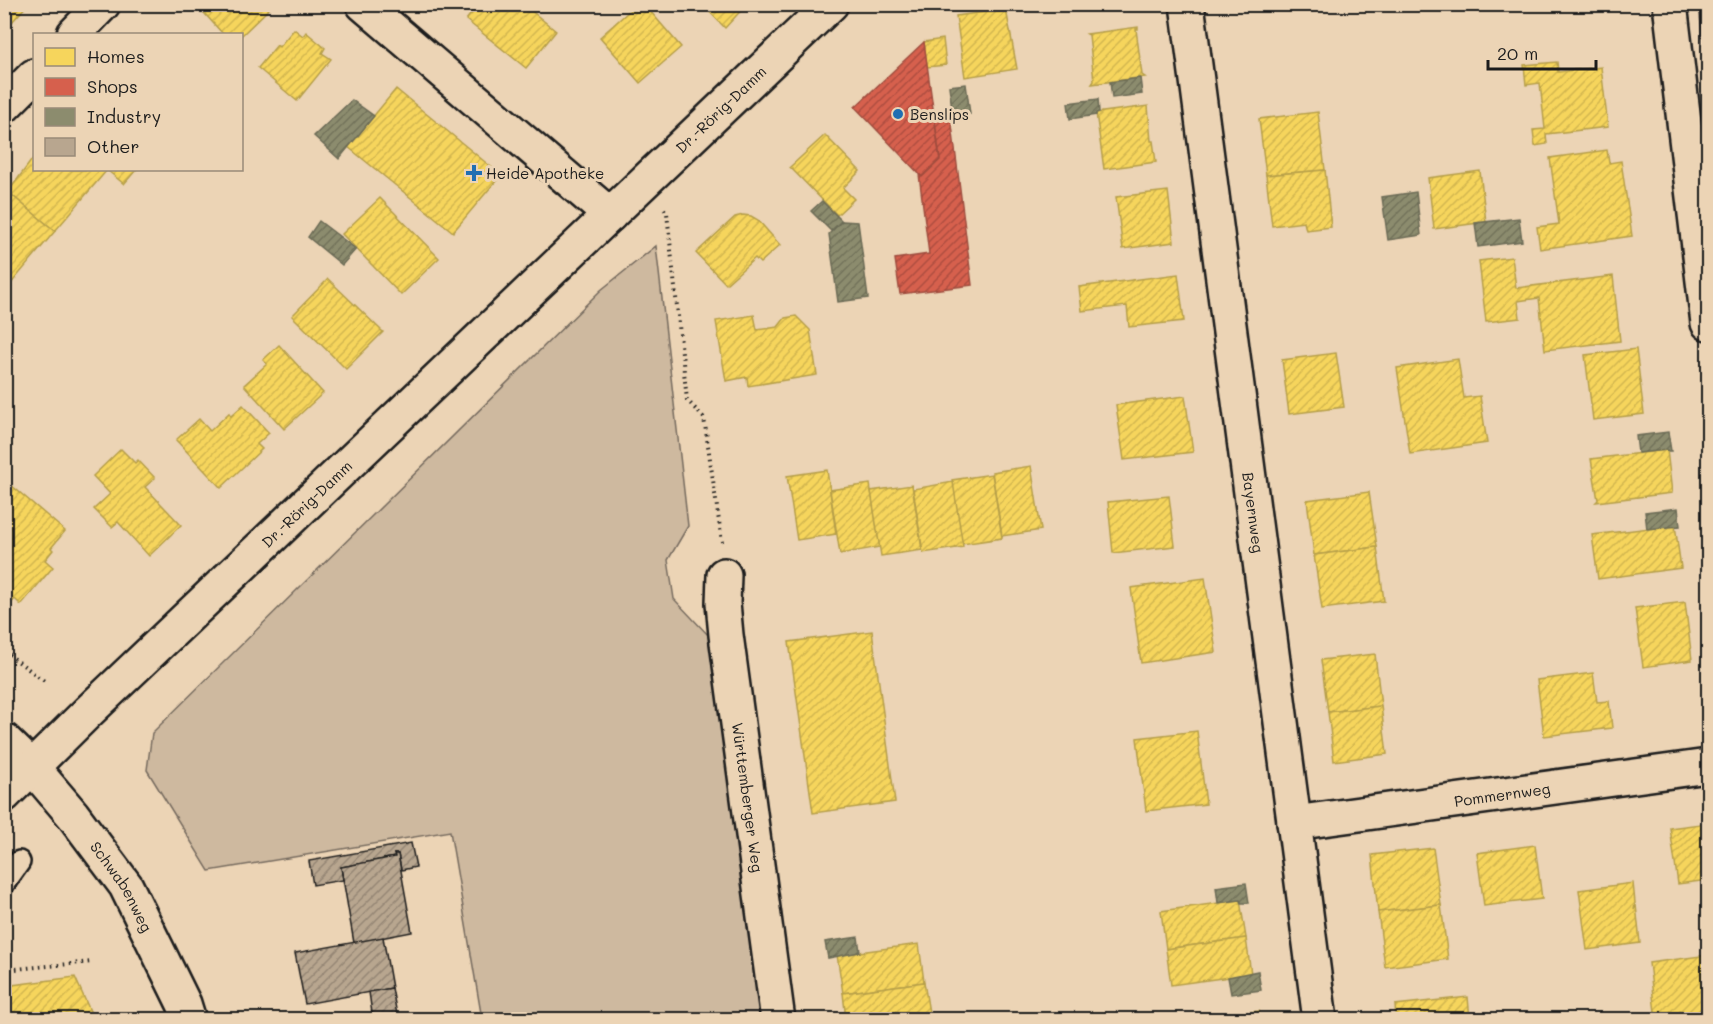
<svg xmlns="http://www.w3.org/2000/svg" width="1713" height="1024" font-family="Mali,sans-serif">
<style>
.green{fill:#ceb99f;stroke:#756a5e;stroke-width:1.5}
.park{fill:url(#park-tufts);stroke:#756a5e;stroke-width:1.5}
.homes{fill:url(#homes-hatch);stroke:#b59e49;stroke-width:1.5}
.shops{fill:url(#shops-hatch);stroke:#9e4c3e;stroke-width:1.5}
.industry{fill:url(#industry-hatch);stroke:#6a6a55;stroke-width:1.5}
.building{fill:url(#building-hatch);stroke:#1c1c1c;stroke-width:1.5}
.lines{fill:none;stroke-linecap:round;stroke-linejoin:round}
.service-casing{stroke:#1c1c1c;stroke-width:26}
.minor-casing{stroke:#1c1c1c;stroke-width:38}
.tertiary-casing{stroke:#1c1c1c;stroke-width:38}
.path{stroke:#1c1c1c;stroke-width:4;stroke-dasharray:1.5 4.5;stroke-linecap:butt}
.service{stroke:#ecd4b5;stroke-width:21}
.minor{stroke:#ecd4b5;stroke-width:33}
.tertiary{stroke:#ecd4b5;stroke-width:33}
.poi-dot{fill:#1f6fb2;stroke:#ecd4b5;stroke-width:2}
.labels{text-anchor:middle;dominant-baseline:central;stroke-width:6;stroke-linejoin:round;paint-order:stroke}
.street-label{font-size:15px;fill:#1c1c1c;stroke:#ecd4b5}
.poi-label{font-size:15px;fill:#1c1c1c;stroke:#ecd4b5;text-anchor:start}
</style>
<defs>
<pattern id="park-tufts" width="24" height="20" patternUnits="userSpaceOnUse" patternTransform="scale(1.5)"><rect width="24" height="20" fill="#ceb99f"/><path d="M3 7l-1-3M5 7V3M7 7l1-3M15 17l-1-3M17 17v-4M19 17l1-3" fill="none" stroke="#b09e88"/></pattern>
<pattern id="homes-hatch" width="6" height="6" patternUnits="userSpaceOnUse" patternTransform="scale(1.5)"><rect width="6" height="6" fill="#f6d55c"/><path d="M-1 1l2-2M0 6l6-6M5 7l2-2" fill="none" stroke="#d2b64f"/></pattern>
<pattern id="shops-hatch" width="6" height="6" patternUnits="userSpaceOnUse" patternTransform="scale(1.5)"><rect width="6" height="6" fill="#d6604d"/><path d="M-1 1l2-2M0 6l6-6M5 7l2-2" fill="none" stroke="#ad4e3f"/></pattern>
<pattern id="industry-hatch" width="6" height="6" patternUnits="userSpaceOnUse" patternTransform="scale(1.5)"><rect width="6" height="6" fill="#8c8c6e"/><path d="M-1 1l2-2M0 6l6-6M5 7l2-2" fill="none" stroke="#72725a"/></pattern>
<pattern id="building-hatch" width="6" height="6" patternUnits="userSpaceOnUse" patternTransform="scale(1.5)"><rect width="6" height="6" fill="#b8a68f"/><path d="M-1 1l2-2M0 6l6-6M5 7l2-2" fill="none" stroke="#958674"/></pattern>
</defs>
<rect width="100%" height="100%" fill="#ecd4b5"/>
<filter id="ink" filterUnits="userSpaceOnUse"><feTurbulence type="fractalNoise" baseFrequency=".0167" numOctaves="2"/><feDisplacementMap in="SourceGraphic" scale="12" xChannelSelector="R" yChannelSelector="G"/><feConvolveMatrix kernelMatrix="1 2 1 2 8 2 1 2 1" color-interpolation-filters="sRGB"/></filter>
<g filter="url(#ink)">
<!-- green -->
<polygon class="green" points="656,246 688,526 668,560 674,599 710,637 761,1019 482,1019 450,831 209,871 147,770 152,733 601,290"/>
<!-- park -->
<polygon class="park" points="1699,5 1708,5 1708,94"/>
<!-- homes -->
<g class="homes">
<polygon points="4,4 28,4 4,31"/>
<polygon points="196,4 274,4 242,35 223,34"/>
<polygon points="479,4 523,4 556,31 526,68 466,20"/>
<polygon points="637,4 644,4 681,47 640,83 600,37"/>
<polygon points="702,4 747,4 725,28"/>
<polygon points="1006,9 1017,69 965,77 956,16"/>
<polygon points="1138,27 1138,29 1136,29 1142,75 1145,77 1092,84 1094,81 1089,35 1087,34"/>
<polygon points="294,29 303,36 306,32 325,48 322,53 331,59 297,101 258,68 277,45 279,47"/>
<polygon points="943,39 946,65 927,67 924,42"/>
<polygon points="1557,62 1558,72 1601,67 1608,127 1546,134 1547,144 1535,146 1533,130 1545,129 1540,83 1526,85 1524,65"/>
<polygon points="396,89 501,175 453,232 348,147"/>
<polygon points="1148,106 1151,141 1153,141 1156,162 1104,169 1096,113"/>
<polygon points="1318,112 1325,170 1266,175 1259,119"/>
<polygon points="825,135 860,171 843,188 854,199 837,215 790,167"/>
<polygon points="1607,150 1609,163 1621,161 1632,236 1540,249 1537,227 1559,224 1550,158"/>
<polygon points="34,157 34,170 107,170 55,231 8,192"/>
<polygon points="107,170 136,170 124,184"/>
<polygon points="1325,170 1331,227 1306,230 1304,222 1272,226 1266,175"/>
<polygon points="1480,171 1486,222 1434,229 1428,178"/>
<polygon points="1168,191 1174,242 1123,249 1116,197"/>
<polygon points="8,192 55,231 4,292 4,195"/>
<polygon points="380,198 439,258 401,295 342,234"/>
<polygon points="743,215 751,216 758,220 780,245 760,263 755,258 726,284 696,253 735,217"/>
<polygon points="1512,257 1516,288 1613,276 1620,341 1545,350 1539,298 1518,301 1520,318 1486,322 1479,261"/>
<polygon points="1178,274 1184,321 1129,327 1127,306 1082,311 1079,287"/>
<polygon points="328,279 383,332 346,369 292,316"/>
<polygon points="754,315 757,330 778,327 785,318 796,316 810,330 817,375 748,386 747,377 726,381 716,321"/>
<polygon points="279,345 323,393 284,429 244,385 267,364 263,360"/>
<polygon points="1636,349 1644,414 1593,420 1585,355"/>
<polygon points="1336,353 1344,407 1289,414 1282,360"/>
<polygon points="1458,359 1464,398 1480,396 1487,443 1410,454 1397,368"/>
<polygon points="1185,396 1193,452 1124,460 1116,405"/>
<polygon points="243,405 269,433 257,444 262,449 221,488 176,440 199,419 210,431 229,413 231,416"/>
<polygon points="121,449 135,463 138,460 155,478 145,487 181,525 149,556 118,522 112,527 94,509 110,494 93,476"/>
<polygon points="1667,450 1672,493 1596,502 1598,500 1591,459"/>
<polygon points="1031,466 1041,530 1002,536 992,472"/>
<polygon points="827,470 836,534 797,540 787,476"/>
<polygon points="992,474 1002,538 962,544 952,480"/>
<polygon points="953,482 963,547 923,553 913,489"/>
<polygon points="870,484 880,547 840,554 830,490"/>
<polygon points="11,485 65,531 51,548 53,550 45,560 53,567 21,605 15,599 4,611 4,492"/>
<polygon points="912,485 922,550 881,556 871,491"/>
<polygon points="1369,492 1377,547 1314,555 1307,500"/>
<polygon points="1169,496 1175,546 1113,553 1108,502"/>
<polygon points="1675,525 1681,568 1598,579 1592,535"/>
<polygon points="1377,547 1384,601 1322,609 1314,555"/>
<polygon points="1205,578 1216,652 1141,663 1131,588"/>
<polygon points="1685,602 1692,660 1643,667 1635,608"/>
<polygon points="872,631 895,802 813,813 789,642"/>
<polygon points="1375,654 1381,706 1328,712 1321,660"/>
<polygon points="1593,673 1597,702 1609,701 1612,728 1544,736 1537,680"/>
<polygon points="1381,706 1387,754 1334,761 1328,712"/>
<polygon points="1197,731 1206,804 1146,811 1137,738"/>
<polygon points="1708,823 1708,880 1678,884 1670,828"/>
<polygon points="1535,845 1542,899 1484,906 1477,853"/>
<polygon points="1433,848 1441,905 1378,912 1372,855"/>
<polygon points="1633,883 1635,903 1634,910 1636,905 1640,943 1587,950 1579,890"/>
<polygon points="1240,900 1246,938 1166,949 1161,911"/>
<polygon points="1441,905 1448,959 1385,967 1378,912"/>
<polygon points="1246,938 1251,974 1171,985 1166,949"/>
<polygon points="919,944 924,982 843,993 837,955"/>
<polygon points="1708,955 1708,1020 1656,1020 1649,963"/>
<polygon points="75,977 94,1020 4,1020 4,986"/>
<polygon points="924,982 930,1019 846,1020 843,993"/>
<polygon points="1468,997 1470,1020 1396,1020 1395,1005"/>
<polygon points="1259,1011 1260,1020 1205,1020 1205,1018"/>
</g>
<!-- shops -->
<g class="shops">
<polygon points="924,42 940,160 922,177 855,107"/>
<polygon points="951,117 972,285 900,294 895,259 929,254 919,174 922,177 940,160 935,120"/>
</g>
<!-- industry -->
<g class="industry">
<polygon points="1140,78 1142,94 1112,98 1110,82"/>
<polygon points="966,84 970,114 953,116 949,86"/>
<polygon points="1098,99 1099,112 1096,113 1096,115 1070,119 1068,103"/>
<polygon points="352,100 374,116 339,159 314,136"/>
<polygon points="1416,192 1421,235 1388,240 1382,197"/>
<polygon points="822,201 842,221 831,231 811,211"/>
<polygon points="1519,218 1522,241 1478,247 1475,223"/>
<polygon points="319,221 356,249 342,265 308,237"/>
<polygon points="842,221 858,222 868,298 838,302 829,234"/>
<polygon points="1668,432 1671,451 1667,451 1667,450 1638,453 1636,436"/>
<polygon points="1678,508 1680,526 1647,529 1645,512"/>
<polygon points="1246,883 1249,903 1241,903 1240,900 1218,903 1216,887"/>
<polygon points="858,937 860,952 828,958 825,942"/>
<polygon points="1258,971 1261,990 1231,994 1228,977"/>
</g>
<!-- building -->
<g class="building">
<polygon points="411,843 416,867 401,870 398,854 394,854 395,857 341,867 343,880 313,885 309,861"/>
<polygon points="394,854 398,854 412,932 354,943 341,867 395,857"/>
<polygon points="383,937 392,988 305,1004 295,953"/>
<polygon points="392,988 398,1020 373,1020 369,992"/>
</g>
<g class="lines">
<!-- service casing -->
<g class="service-casing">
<polyline id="service" points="4,883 19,862"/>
</g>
<!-- minor casing -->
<g class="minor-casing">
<g id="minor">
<polyline points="363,4 610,215"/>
<path id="s1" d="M 1187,4 L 1320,1020"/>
<polyline points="1670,4 1708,323"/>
<polyline points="74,34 103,4"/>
<polyline points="4,106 34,76"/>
<path id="s2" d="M 724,575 L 723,603 L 726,635 L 778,1020"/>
<path id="s3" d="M 1294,823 L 1708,766"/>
</g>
</g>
<!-- tertiary casing -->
<g class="tertiary-casing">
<g id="tertiary">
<path id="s4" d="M 4,740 L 33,768 L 73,815 L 126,886 L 184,1004 L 189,1020"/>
<path id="s5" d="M 4,795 L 89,711 L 831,4"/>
</g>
</g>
<!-- path -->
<g class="path">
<polyline points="664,209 667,213 687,400 704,418 722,542"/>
<polyline points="4,651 47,683"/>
<polyline points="4,970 92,962"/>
</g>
<!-- service -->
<use href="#service" class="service"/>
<!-- minor -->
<use href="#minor" class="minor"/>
<!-- tertiary -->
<use href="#tertiary" class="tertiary"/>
</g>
</g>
<!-- markers -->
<g class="poi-dot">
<circle cx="898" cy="114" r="6"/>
<path d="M471 164h6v6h6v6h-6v6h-6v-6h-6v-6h6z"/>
</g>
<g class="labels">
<!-- street labels -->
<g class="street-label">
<text stroke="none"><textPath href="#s5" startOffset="992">Dr.-Rörig-Damm</textPath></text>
<text stroke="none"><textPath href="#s5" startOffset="420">Dr.-Rörig-Damm</textPath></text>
<text stroke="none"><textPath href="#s1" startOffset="513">Bayernweg</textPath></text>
<text stroke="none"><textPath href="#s3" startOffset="210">Pommernweg</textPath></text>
<text stroke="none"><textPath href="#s2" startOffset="224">Württemberger Weg</textPath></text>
<text stroke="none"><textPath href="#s4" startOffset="189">Schwabenweg</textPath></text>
</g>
<!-- poi labels -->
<g class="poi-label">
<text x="910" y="114">Benslips</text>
<text x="486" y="173">Heide Apotheke</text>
</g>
</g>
<!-- margin -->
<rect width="1713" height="1024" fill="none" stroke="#ecd4b5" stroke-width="24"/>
<rect x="12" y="12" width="1689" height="1000" fill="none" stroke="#1c1c1c" stroke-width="2" filter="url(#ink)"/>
<!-- legend -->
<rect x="33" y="33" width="210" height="138" fill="#ecd4b5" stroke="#998a78" stroke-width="1.5"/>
<rect x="45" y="48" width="30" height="18" fill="#f6d55c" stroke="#998a78" stroke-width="1.5"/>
<text x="87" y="63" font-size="18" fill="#1c1c1c">Homes</text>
<rect x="45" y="78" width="30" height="18" fill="#d6604d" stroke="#998a78" stroke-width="1.5"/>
<text x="87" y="93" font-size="18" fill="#1c1c1c">Shops</text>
<rect x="45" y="108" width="30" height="18" fill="#8c8c6e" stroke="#998a78" stroke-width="1.5"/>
<text x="87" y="123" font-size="18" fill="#1c1c1c">Industry</text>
<rect x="45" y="138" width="30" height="18" fill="#b8a68f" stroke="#998a78" stroke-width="1.5"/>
<text x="87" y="153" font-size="18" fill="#1c1c1c">Other</text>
<!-- scale -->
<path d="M1488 60v9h108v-9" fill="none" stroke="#1c1c1c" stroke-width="3"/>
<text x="1497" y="60" font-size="18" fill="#1c1c1c" stroke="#ecd4b5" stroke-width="4.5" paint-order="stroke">20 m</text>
</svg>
